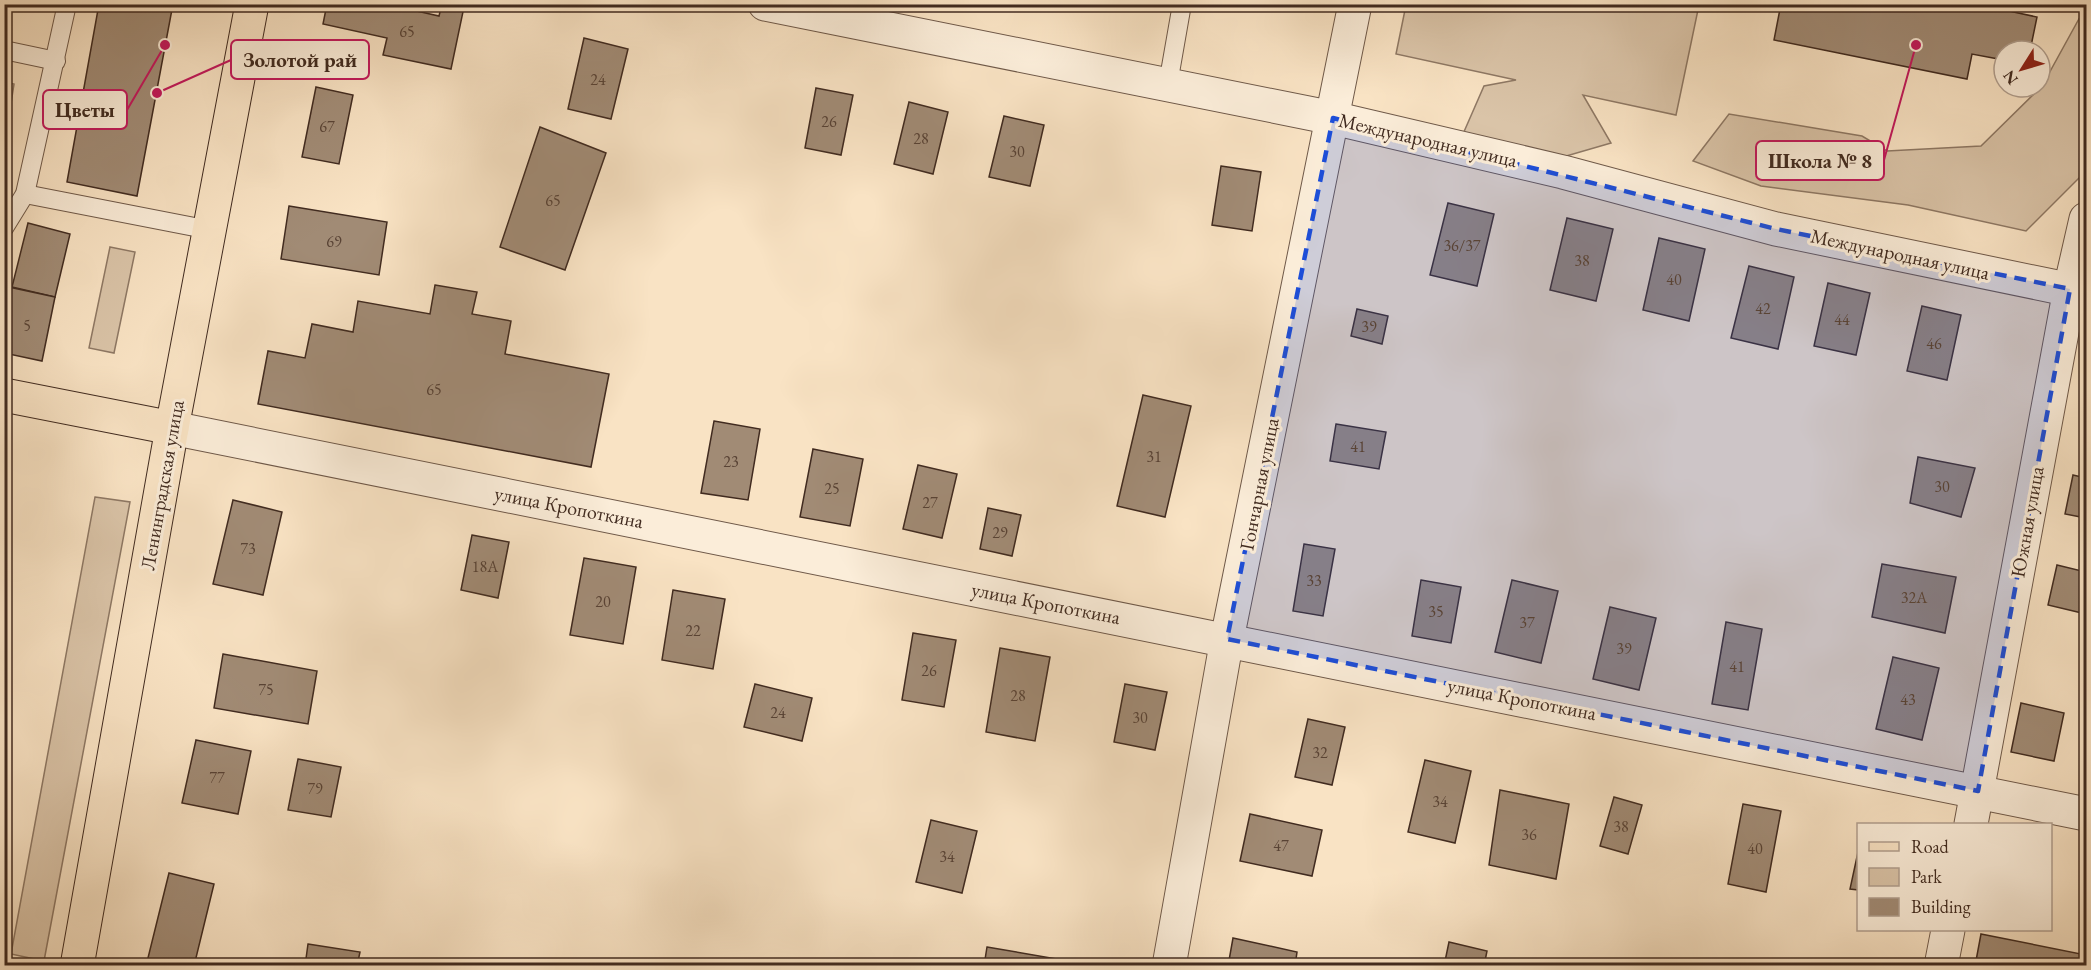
<svg xmlns="http://www.w3.org/2000/svg" width="2091" height="970" font-family="'EB Garamond',serif">
<style>
.green{fill:#dac4a8;stroke:#8e7864;stroke-width:1.5}
.building{fill:#a18b75;stroke:#412b20;stroke-width:1.5}
.lines{fill:none;stroke-linecap:round;stroke-linejoin:round}
.service-casing{stroke:#6f5949;stroke-width:20}
.minor-casing{stroke:#6f5949;stroke-width:35}
.tertiary-casing{stroke:#6f5949;stroke-width:35}
.primary-casing{stroke:#412b20;stroke-width:35}
.service{stroke:#fbedd9;stroke-width:18}
.minor{stroke:#fbedd9;stroke-width:33}
.tertiary{stroke:#fbedd9;stroke-width:33}
.primary{stroke:#f9e3c4;stroke-width:33}
.marked{fill:#1d4ed8;fill-opacity:0.2;stroke:#1d4ed8;stroke-width:4.5;stroke-dasharray:12 8;stroke-linejoin:round}
.labels{text-anchor:middle;dominant-baseline:central;stroke-width:6;stroke-linejoin:round;paint-order:stroke}
.number-label{font-size:16px;fill:#594335}
.street-label{font-size:20px;fill:#412b20;stroke:#fbedd9}
.leader{fill:none;stroke:#c2185b;stroke-width:2}
.callout-dot{fill:#c2185b;stroke:#fbedd9;stroke-width:2}
.callout{fill:#fbedd9;stroke:#c2185b;stroke-width:2}
.callout-label{font-size:21px;text-anchor:middle;font-weight:bold;fill:#412b20}
</style>
<rect width="100%" height="100%" fill="#f9e3c4"/>
<filter id="stains"><feTurbulence type="fractalNoise" baseFrequency=".00333" numOctaves="4"/><feColorMatrix values="0 0 0 0 .2 0 0 0 0 .09 0 0 0 0 .02 0 0 0 .5 -.17"/></filter>
<radialGradient id="worn" r=".72"><stop offset=".6" stop-color="#630" stop-opacity="0"/><stop offset="1" stop-color="#630" stop-opacity=".3"/></radialGradient>
<!-- green -->
<g class="green">
<polygon points="1578,4 1593,8 1594,4 1699,5 1676,115 1583,95 1611,143 1556,159 1463,134 1484,86 1516,80 1396,54 1406,5"/>
<polygon points="2086,6 2086,171 2026,231 1908,205 1761,186 1693,161 1729,114 1862,136 1887,151 1981,146 2042,86"/>
<polygon points="5,82 14,84 5,142 4,82"/>
<polygon points="110,247 135,252 114,353 89,348"/>
<polygon points="95,497 130,502 44,961 11,954"/>
</g>
<!-- building -->
<g class="building">
<polygon points="99,4 173,4 137,196 67,182"/>
<polygon points="327,4 403,4 403,8 439,16 442,4 464,7 451,69 383,55 387,38 323,24"/>
<polygon points="1756,4 2005,4 2004,10 2037,17 2030,51 2004,51 2004,60 1972,54 1967,79 1774,40 1780,9"/>
<polygon points="584,38 628,49 611,119 568,109"/>
<polygon points="316,87 353,95 339,164 302,157"/>
<polygon points="816,88 853,95 841,155 805,148"/>
<polygon points="909,102 948,112 933,174 894,164"/>
<polygon points="1004,116 1044,125 1030,186 989,177"/>
<polygon points="540,127 606,153 565,270 500,247"/>
<polygon points="1221,166 1261,172 1252,231 1212,225"/>
<polygon points="1448,203 1494,214 1477,286 1430,275"/>
<polygon points="289,206 387,222 379,275 281,259"/>
<polygon points="1567,218 1613,229 1596,301 1550,290"/>
<polygon points="28,223 70,234 55,297 12,287"/>
<polygon points="1659,238 1705,249 1689,321 1643,310"/>
<polygon points="1749,266 1794,277 1778,349 1731,338"/>
<polygon points="1828,283 1870,293 1856,355 1814,346"/>
<polygon points="435,285 477,292 472,314 511,321 505,354 609,374 591,467 258,404 268,351 305,358 312,324 353,332 358,301 430,314"/>
<polygon points="4,286 55,297 42,361 4,353"/>
<polygon points="1922,306 1961,315 1947,380 1907,371"/>
<polygon points="1357,309 1388,316 1382,344 1351,336"/>
<polygon points="1143,395 1191,406 1165,517 1117,506"/>
<polygon points="714,421 760,429 748,500 701,493"/>
<polygon points="1336,424 1386,432 1379,469 1330,461"/>
<polygon points="813,449 863,459 850,526 800,517"/>
<polygon points="1918,457 1975,468 1961,517 1910,503"/>
<polygon points="918,465 957,474 942,538 903,529"/>
<polygon points="2073,475 2086,478 2086,518 2065,514"/>
<polygon points="233,500 282,512 263,595 213,584"/>
<polygon points="988,508 1021,515 1012,556 980,549"/>
<polygon points="472,535 509,542 498,598 461,590"/>
<polygon points="1304,544 1335,549 1323,616 1293,611"/>
<polygon points="584,558 636,567 623,644 570,635"/>
<polygon points="1882,564 1956,577 1945,633 1872,617"/>
<polygon points="2057,565 2086,572 2086,614 2048,605"/>
<polygon points="1421,580 1461,587 1451,643 1412,636"/>
<polygon points="1512,580 1558,591 1541,663 1495,652"/>
<polygon points="673,590 725,599 713,669 662,660"/>
<polygon points="1610,607 1656,618 1639,690 1593,679"/>
<polygon points="1726,622 1762,629 1748,710 1712,704"/>
<polygon points="913,633 956,640 944,707 902,700"/>
<polygon points="1000,648 1050,657 1035,741 986,732"/>
<polygon points="223,654 317,671 308,724 214,708"/>
<polygon points="1893,657 1939,668 1922,740 1876,729"/>
<polygon points="755,684 812,698 802,741 744,727"/>
<polygon points="1125,684 1167,692 1155,750 1114,742"/>
<polygon points="2021,703 2064,713 2054,761 2011,752"/>
<polygon points="1308,719 1345,727 1332,785 1295,777"/>
<polygon points="196,740 251,751 238,814 182,803"/>
<polygon points="298,759 341,767 331,817 288,810"/>
<polygon points="1425,760 1471,771 1455,843 1408,832"/>
<polygon points="1500,790 1569,804 1556,879 1489,865"/>
<polygon points="1614,797 1642,805 1628,854 1600,846"/>
<polygon points="1743,804 1781,811 1766,892 1728,884"/>
<polygon points="1250,814 1322,830 1312,876 1240,861"/>
<polygon points="931,820 977,831 962,893 916,882"/>
<polygon points="1858,852 1858,890 1850,889"/>
<polygon points="169,873 214,884 194,966 146,966"/>
<polygon points="1981,934 2086,955 2086,966 1975,966"/>
<polygon points="1233,938 1297,952 1295,966 1228,966"/>
<polygon points="1449,942 1487,951 1484,966 1444,966"/>
<polygon points="308,944 360,952 357,966 305,966"/>
<polygon points="987,947 1097,966 984,966"/>
</g>
<g class="lines">
<!-- service casing -->
<g class="service-casing">
<g id="service">
<polyline points="4,50 56,61"/>
<polyline points="1168,84 1182,4"/>
<polyline points="25,194 210,230"/>
<polyline points="4,228 25,194 67,4"/>
</g>
</g>
<!-- minor casing -->
<g class="minor-casing">
<g id="minor">
<polyline points="765,4 1333,118 1563,172 1776,229 2086,293"/>
<polyline points="172,428 2086,814"/>
<polyline points="1971,824 2070,289 2086,219"/>
<polyline points="1941,966 1948,930"/>
</g>
</g>
<!-- tertiary casing -->
<g class="tertiary-casing">
<polyline id="tertiary" points="1169,966 1227,639 1355,4"/>
</g>
<!-- primary casing -->
<g class="primary-casing">
<g id="primary">
<polyline points="4,395 172,428"/>
<polyline points="77,966 172,428 252,4"/>
</g>
</g>
<!-- service -->
<use href="#service" class="service"/>
<!-- minor -->
<use href="#minor" class="minor"/>
<!-- tertiary -->
<use href="#tertiary" class="tertiary"/>
<!-- primary -->
<use href="#primary" class="primary"/>
</g>
<!-- marked area -->
<path class="marked" d="M 1333,118 L 1776,229 L 2070,289 L 1978,791 L 1227,639 Z"/>
<g class="labels">
<!-- number labels -->
<g class="number-label">
<text x="407" y="31">65</text>
<text x="598" y="79">24</text>
<text x="829" y="121">26</text>
<text x="327" y="126">67</text>
<text x="921" y="138">28</text>
<text x="1017" y="151">30</text>
<text x="553" y="200">65</text>
<text x="334" y="241">69</text>
<text x="1462" y="245">36/37</text>
<text x="1582" y="260">38</text>
<text x="1674" y="279">40</text>
<text x="1763" y="308">42</text>
<text x="1842" y="319">44</text>
<text x="27" y="325">5</text>
<text x="1369" y="326">39</text>
<text x="1934" y="343">46</text>
<text x="434" y="389">65</text>
<text x="1358" y="446">41</text>
<text x="1154" y="456">31</text>
<text x="731" y="461">23</text>
<text x="1942" y="486">30</text>
<text x="832" y="488">25</text>
<text x="930" y="502">27</text>
<text x="1000" y="532">29</text>
<text x="248" y="548">73</text>
<text x="485" y="566">18А</text>
<text x="1314" y="580">33</text>
<text x="1914" y="597">32А</text>
<text x="603" y="601">20</text>
<text x="1436" y="611">35</text>
<text x="1527" y="622">37</text>
<text x="693" y="630">22</text>
<text x="1624" y="648">39</text>
<text x="1737" y="666">41</text>
<text x="929" y="670">26</text>
<text x="266" y="689">75</text>
<text x="1018" y="695">28</text>
<text x="1908" y="699">43</text>
<text x="778" y="712">24</text>
<text x="1140" y="717">30</text>
<text x="1320" y="752">32</text>
<text x="217" y="777">77</text>
<text x="315" y="788">79</text>
<text x="1440" y="801">34</text>
<text x="1621" y="826">38</text>
<text x="1529" y="834">36</text>
<text x="1281" y="845">47</text>
<text x="1755" y="848">40</text>
<text x="947" y="856">34</text>
</g>
<!-- street labels -->
<g class="street-label">
<text transform="translate(1428 140) rotate(13)">Международная улица</text>
<text transform="translate(1900 254) rotate(12)">Международная улица</text>
<text transform="translate(1259 484) rotate(-79)">Гончарная улица</text>
<text transform="translate(162 485) rotate(-80)">Ленинградская улица</text>
<text transform="translate(569 507) rotate(11)">улица Кропоткина</text>
<text transform="translate(2027 522) rotate(-80)">Южная улица</text>
<text transform="translate(1046 603) rotate(11)">улица Кропоткина</text>
<text transform="translate(1522 699) rotate(11)">улица Кропоткина</text>
</g>
</g>
<!-- callouts -->
<path class="leader" d="M157 93L231 60M165 45L127 110M1916 45L1884 160"/>
<g class="callout-dot">
<circle cx="157" cy="93" r="6"/>
<circle cx="165" cy="45" r="6"/>
<circle cx="1916" cy="45" r="6"/>
</g>
<g class="callout">
<rect x="231" y="40" width="138" height="39" rx="6"/>
<rect x="43" y="90" width="84" height="39" rx="6"/>
<rect x="1756" y="141" width="128" height="39" rx="6"/>
</g>
<g class="callout-label">
<text x="300" y="67">Золотой рай</text>
<text x="85" y="117">Цветы</text>
<text x="1820" y="168">Школа № 8</text>
</g>
<!-- margin -->
<rect width="2091" height="970" fill="none" stroke="#f9e3c4" stroke-width="24"/>
<rect x="6" y="6" width="2079" height="958" fill="none" stroke="#412b20" stroke-width="3"/>
<rect x="12" y="12" width="2067" height="946" fill="none" stroke="#412b20" stroke-width="1.5"/>
<!-- legend -->
<rect x="1857" y="823" width="195" height="108" fill="#fbedd9" stroke="#b19f8f" stroke-width="1.5"/>
<rect x="1869" y="842" width="30" height="9" fill="#f9e3c4" stroke="#b19f8f" stroke-width="1.5"/>
<text x="1911" y="853" font-size="18" fill="#412b20">Road</text>
<rect x="1869" y="868" width="30" height="18" fill="#dac4a8" stroke="#b19f8f" stroke-width="1.5"/>
<text x="1911" y="883" font-size="18" fill="#412b20">Park</text>
<rect x="1869" y="898" width="30" height="18" fill="#a18b75" stroke="#b19f8f" stroke-width="1.5"/>
<text x="1911" y="913" font-size="18" fill="#412b20">Building</text>
<!-- north arrow -->
<g transform="translate(2022 69) rotate(233)"><circle r="28" fill="#fbedd9" stroke="#b19f8f" stroke-width="1.5"/>
<path d="M0-4.5L10 22L0 15L-10 22Z" fill="#8f2418"/>
<text y="-9" font-size="16" font-weight="bold" text-anchor="middle" fill="#412b20">N</text>
</g>
<rect width="100%" height="100%" filter="url(#stains)"/>
<rect width="100%" height="100%" fill="url(#worn)"/>
</svg>
